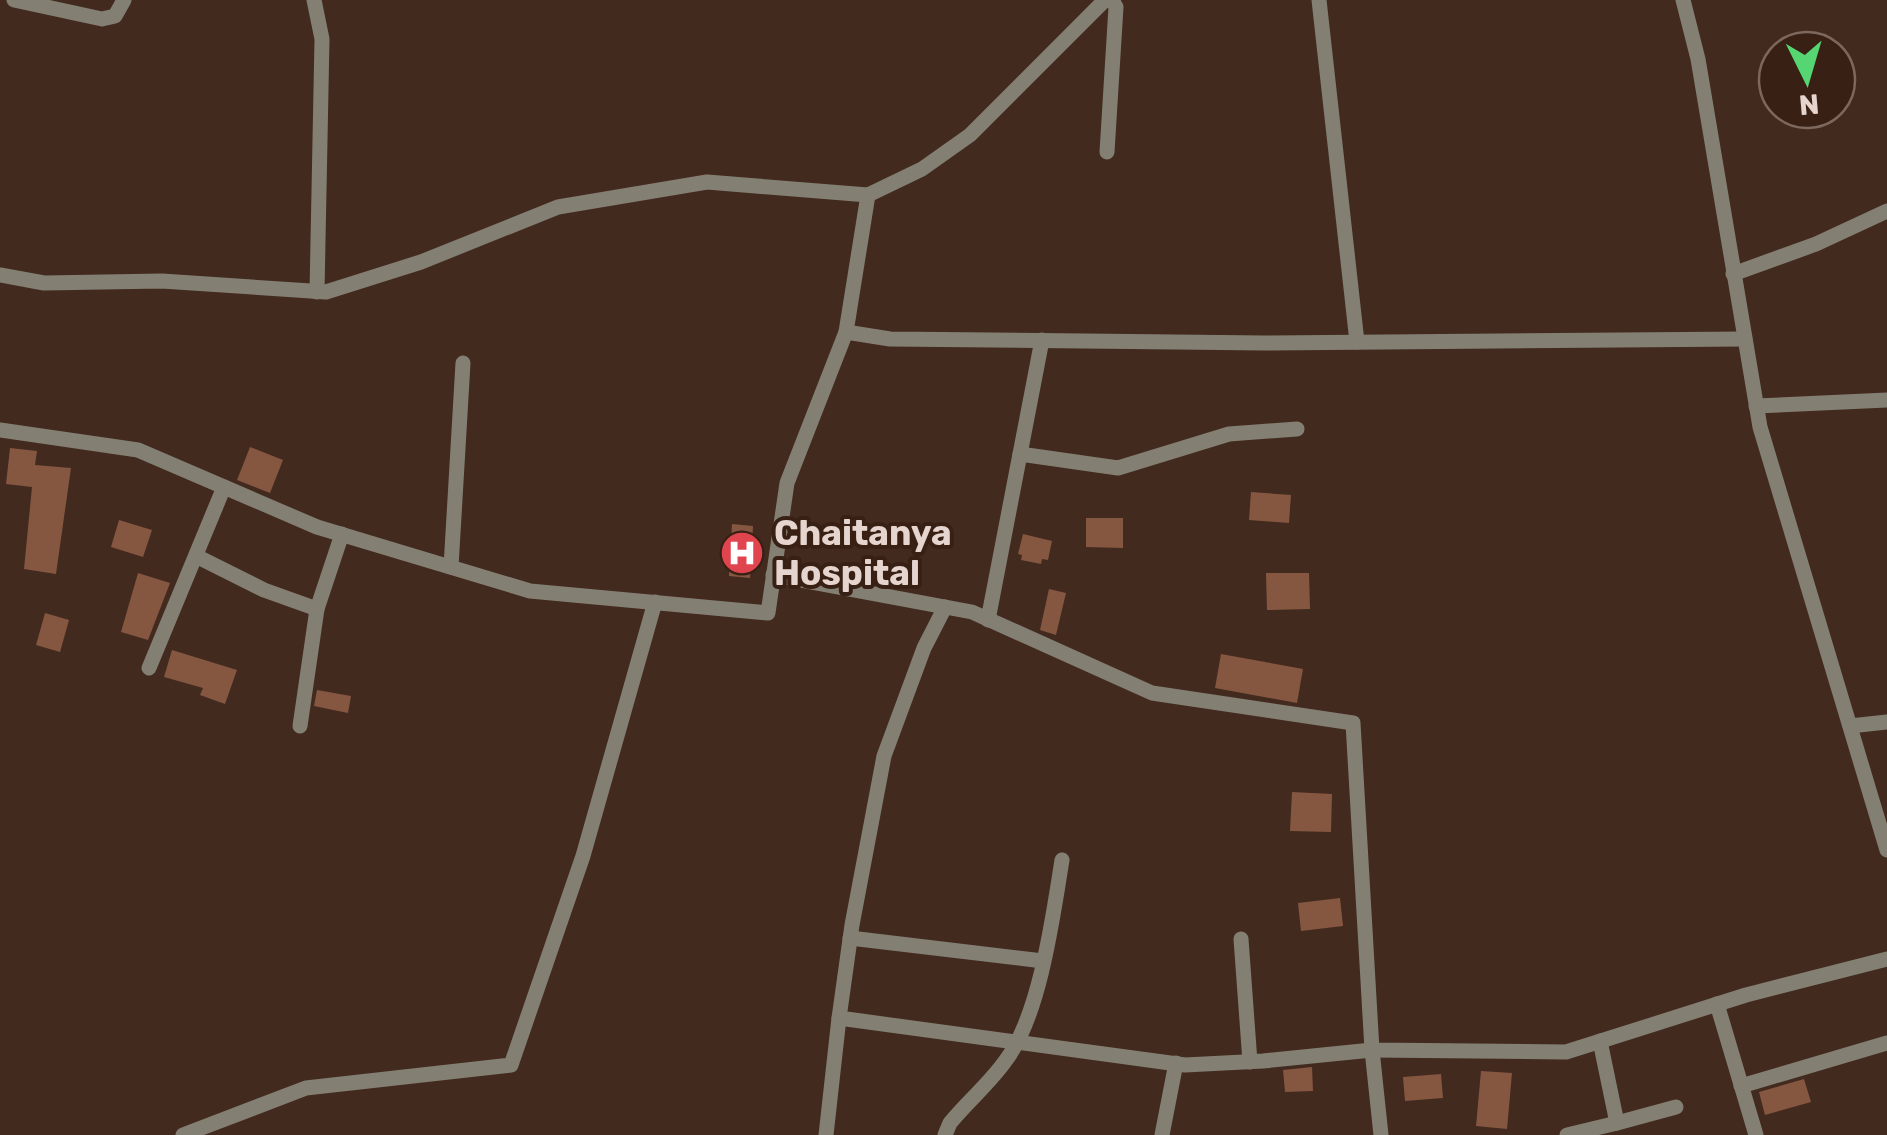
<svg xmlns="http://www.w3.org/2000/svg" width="1887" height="1135" font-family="Rubik,sans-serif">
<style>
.building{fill:#855741}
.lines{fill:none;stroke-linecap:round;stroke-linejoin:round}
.street{stroke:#847f73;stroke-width:15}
.labels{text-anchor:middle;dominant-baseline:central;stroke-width:8;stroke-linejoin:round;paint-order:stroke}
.poi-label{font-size:35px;font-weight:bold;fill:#e5d5ce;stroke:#382015;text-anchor:start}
</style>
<rect width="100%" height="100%" fill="#422a1f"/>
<!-- building -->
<g class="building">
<polygon points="250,447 283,460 270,493 237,480"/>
<polygon points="10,448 37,451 35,465 71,468 56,574 24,569 32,487 6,484"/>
<polygon points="1251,492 1291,495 1289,523 1249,520"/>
<polygon points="1086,518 1123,518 1123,548 1086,547"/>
<polygon points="119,520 152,530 143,557 111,547"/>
<polygon points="732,524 753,526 750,578 729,576"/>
<polygon points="1023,534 1052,541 1048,560 1042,559 1041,564 1021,560 1022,555 1018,554"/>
<polygon points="138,573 170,583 148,640 121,632"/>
<polygon points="1266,573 1309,573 1310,609 1267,610"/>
<polygon points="1049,589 1066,593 1056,635 1040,630"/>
<polygon points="45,613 69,620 60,652 36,645"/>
<polygon points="172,650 237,670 225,704 200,695 203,688 164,677"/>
<polygon points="1221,654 1303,669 1297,703 1215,688"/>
<polygon points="317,690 351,696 348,713 314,706"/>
<polygon points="1292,792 1332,794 1331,832 1290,831"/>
<polygon points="1340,898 1343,926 1301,931 1298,903"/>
<polygon points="1312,1067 1313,1091 1285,1092 1283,1070"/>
<polygon points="1481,1071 1512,1073 1507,1129 1476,1126"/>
<polygon points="1441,1074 1443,1098 1405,1101 1403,1077"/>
<polygon points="1804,1079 1811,1102 1765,1115 1759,1092"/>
</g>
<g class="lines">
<!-- street -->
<g class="street">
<polyline points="14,0 102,19 115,16 124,0"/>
<polyline points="314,0 322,39 317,292"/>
<polyline points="1319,0 1357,342"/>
<polyline points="1683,0 1698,59 1760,427 1887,850"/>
<polyline points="1107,152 1116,7 1112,0"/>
<polyline points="1733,274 1816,244 1887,211"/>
<polyline points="0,275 44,283 162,281 326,292 421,262 558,207 707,182 868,195"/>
<polyline points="846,332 868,195 922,169 970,135 1105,0"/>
<polyline points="1756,406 1887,400"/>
<polyline points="0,430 138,450 317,527 530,591 768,613 787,483 846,332 890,339 1265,343 1745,339"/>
<polyline points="1020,454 1118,468 1229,434 1297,429"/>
<polyline points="196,556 264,590 317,609 342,534"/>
<polyline points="451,567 463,363"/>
<polyline points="773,575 972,612 1152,693 1353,723 1372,1050 1566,1052 1746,995 1887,959"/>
<polyline points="945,607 924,648 884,756 852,925 839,1018 1185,1065 1263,1061 1372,1050 1381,1135"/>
<polyline points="988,620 1042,340"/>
<polyline points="149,668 224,487"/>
<polyline points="300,726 317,609"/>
<polyline points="1850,726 1887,722"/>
<polyline points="850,938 1043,961"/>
<polyline points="1241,939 1250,1062"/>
<polyline points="1717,1004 1756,1135"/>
<polyline points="1741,1086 1887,1043"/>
<polyline points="1617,1123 1676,1107"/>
<polyline points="183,1135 306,1088 511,1065 583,856 655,602"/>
<polyline points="826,1135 839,1018"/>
<path d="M 945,1135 L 950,1123 C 968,1101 990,1083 1006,1060 C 1040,1015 1053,916 1062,860"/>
<polyline points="1162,1135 1176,1063"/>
<polyline points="1567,1135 1617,1123 1600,1041"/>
</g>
</g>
<!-- icons -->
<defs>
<g id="hospital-disc" transform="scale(2.25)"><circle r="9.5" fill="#e0444e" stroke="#382015"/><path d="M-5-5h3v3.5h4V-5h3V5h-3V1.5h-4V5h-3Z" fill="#fff"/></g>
</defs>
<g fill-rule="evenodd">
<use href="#hospital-disc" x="742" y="553"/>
</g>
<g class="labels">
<!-- poi labels -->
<g class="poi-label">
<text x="774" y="533">Chaitanya<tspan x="774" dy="40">Hospital</tspan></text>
</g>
</g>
<!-- north arrow -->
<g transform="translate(1807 80) rotate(175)"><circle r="48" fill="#382015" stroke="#7d685f" stroke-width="2.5"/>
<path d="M0-8L18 38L0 25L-18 38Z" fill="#55d672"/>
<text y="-15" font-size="28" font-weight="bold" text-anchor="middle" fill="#e5d5ce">N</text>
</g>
</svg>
